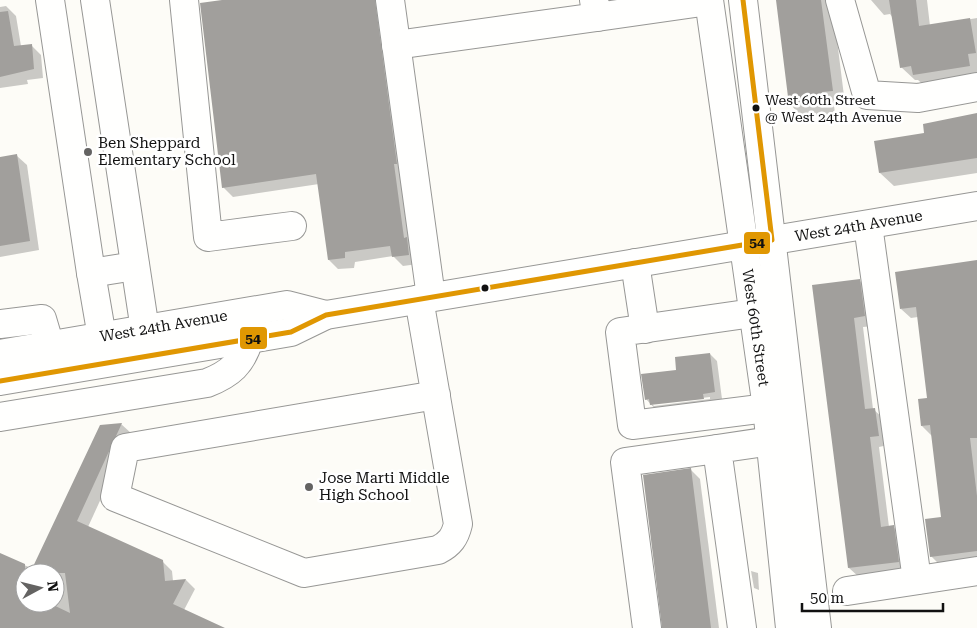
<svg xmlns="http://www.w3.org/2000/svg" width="977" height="628" font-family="'Roboto Serif',serif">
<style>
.shadow{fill:#0003;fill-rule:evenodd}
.building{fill:#a19f9c}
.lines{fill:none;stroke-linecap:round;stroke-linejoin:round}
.minor-casing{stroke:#979795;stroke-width:30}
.minor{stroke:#fffffe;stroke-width:28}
.bus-1-casing{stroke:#fff;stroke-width:9}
.bus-1{stroke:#e09702;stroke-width:5}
.bus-dot{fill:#111;stroke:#fff;stroke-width:2}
.poi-dot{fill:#646362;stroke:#fff;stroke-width:2}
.labels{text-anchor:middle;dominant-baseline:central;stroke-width:5;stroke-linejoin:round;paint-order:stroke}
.bus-label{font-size:14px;fill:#111;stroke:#fff;text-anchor:start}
.poi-label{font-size:15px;fill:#111;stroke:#fff;text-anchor:start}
.street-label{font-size:15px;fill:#111;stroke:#fff}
.line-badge{stroke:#fff;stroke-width:2}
.pale-badge-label{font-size:14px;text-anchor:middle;font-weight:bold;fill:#111}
</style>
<rect width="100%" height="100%" fill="#fdfcf7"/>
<!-- shadow -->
<g class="shadow">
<polygon points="230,0 385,0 418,264 403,266 393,256 355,262 354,268 338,269 329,260 319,184 233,197 223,187"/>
<polygon points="778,0 832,0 845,104 834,105 835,114 803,118 790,104"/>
<polygon points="871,0 927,0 930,26 977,18 977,80 927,88 918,80 915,80 901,67 893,18 890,14 884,15"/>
<polygon points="6,6 16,16 21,46 31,45 41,55 43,78 27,80 28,84 0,88 0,7"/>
<polygon points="977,114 977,173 894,186 880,173 876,142 926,134"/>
<polygon points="17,156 27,165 39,250 0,257 0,158"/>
<polygon points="977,262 977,561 941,566 931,556 943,519 932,436 922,426 928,399 918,317 911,318 901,309"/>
<polygon points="859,280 869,290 874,326 863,327 873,409 884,419 888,445 879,447 889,527 893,527 903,536 908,571 859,577 849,568 814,286"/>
<path d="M 710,354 L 717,361 L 722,399 L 710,401 L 711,406 L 658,412 L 646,399 ZM 710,397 L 710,399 L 654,406 L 652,404 Z"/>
<path d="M 121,424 L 131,433 L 88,527 L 162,561 L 172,571 L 173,581 L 186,580 L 195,589 L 184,610 L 222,628 L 0,628 L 0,554 L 33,569 ZM 25,573 L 55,573 L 55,603 L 25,603 Z"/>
<polygon points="691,470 700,479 719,628 663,628"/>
<polygon points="751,571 758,573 759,590 754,588"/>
</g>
<!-- building -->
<g class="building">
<polygon points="222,0 375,0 397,164 394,164 404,238 407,237 409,255 392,257 390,246 345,252 345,258 328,260 316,174 222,188 200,3"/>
<polygon points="776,0 821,0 833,91 822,92 823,101 789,105"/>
<polygon points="889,0 916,0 919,26 970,18 976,53 968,54 970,66 913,75 911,66 900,68"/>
<polygon points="8,11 14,46 32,44 34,69 0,77 0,12"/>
<polygon points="977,113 977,158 879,173 874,141 924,133 923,124"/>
<polygon points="17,154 30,241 0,246 0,157"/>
<polygon points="977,260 977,438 970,438 977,496 977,551 930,557 925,519 941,517 930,425 921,426 918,399 927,398 916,307 900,309 895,272"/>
<polygon points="860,279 865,316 854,318 865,409 875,408 879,436 870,437 881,527 894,525 899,562 848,568 812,285"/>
<polygon points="710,353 715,392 703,394 704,399 650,405 649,399 645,400 641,374 676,370 675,357"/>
<polygon points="122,423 77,521 163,560 165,581 186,579 173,604 225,628 0,628 0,553 25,564 25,603 49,603 70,613 65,573 30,573 100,425"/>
<polygon points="691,468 711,628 662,628 643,475"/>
</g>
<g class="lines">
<!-- minor casing -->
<g class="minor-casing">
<g id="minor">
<polyline points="50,0 91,273 135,266"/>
<polyline points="95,0 145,330"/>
<polyline points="184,0 208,237 292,226"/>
<polyline points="390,0 431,297"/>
<polyline points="594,0 597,17 709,1"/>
<path id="s1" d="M 709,0 L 767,408 L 790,628"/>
<polyline points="743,0 817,628"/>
<polyline points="840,0 867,95 918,98 977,87"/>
<polyline points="396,45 597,17"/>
<polyline points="868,225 917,580"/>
<polyline points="635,263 645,329"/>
<polyline points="91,273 102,337"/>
<path d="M 419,299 L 458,524 C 455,537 450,544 438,550 L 304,573 L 115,497 L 125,448 L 436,395"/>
<polyline points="753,313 620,332 632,425 767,408"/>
<polyline points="0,324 42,319 50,346"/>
<path id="s2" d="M 0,354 L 287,305 L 326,315"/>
<path id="s3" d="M 0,381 L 291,332 L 326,315 L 977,206"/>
<path d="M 0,417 L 207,383 C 230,374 242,364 249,339"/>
<polyline points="847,591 977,571"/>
<polyline points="647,628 625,462 717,449"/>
<polyline points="742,628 717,449 771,441"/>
</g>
</g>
<!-- minor -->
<use href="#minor" class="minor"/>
<!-- bus-1 casing -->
<g class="bus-1-casing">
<polyline id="bus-1" points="0,381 291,332 326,315 772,240 743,0"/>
</g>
<!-- bus-1 -->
<use href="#bus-1" class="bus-1"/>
</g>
<!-- markers -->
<g class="bus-dot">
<circle cx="756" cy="108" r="4.5"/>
<circle cx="485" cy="288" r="4.5"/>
</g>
<g class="poi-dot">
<circle cx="88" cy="152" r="5"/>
<circle cx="309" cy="487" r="5"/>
</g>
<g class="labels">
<!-- bus labels -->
<g class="bus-label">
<text x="765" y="100">West 60th Street<tspan x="765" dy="17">@ West 24th Avenue</tspan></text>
</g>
<!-- poi labels -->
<g class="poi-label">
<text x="98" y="143">Ben Sheppard<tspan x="98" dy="17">Elementary School</tspan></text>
<text x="319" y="478">Jose Marti Middle<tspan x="319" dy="17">High School</tspan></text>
</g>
<!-- street labels -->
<g class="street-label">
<text stroke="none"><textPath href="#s3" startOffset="874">West 24th Avenue</textPath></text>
<text stroke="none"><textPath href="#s2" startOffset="166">West 24th Avenue</textPath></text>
<text stroke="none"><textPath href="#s1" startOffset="331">West 60th Street</textPath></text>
</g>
</g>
<g class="line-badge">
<rect x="743" y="231" width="28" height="24" rx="5" fill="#e09702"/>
<rect x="239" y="326" width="29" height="24" rx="5" fill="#e09702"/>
</g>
<g class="pale-badge-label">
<text x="757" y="247">54</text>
<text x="253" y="343">54</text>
</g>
<!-- north arrow -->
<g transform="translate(40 588) rotate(83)"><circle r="24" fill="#ffffff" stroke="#a0a0a0"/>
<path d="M0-4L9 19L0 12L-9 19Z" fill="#646362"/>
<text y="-8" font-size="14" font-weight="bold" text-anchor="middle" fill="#111111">N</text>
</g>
<!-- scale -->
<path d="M802 603v8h141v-8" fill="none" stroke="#111111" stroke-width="2.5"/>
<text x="810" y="603" font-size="15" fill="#111111" stroke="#ffffff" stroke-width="4" paint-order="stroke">50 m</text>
</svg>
